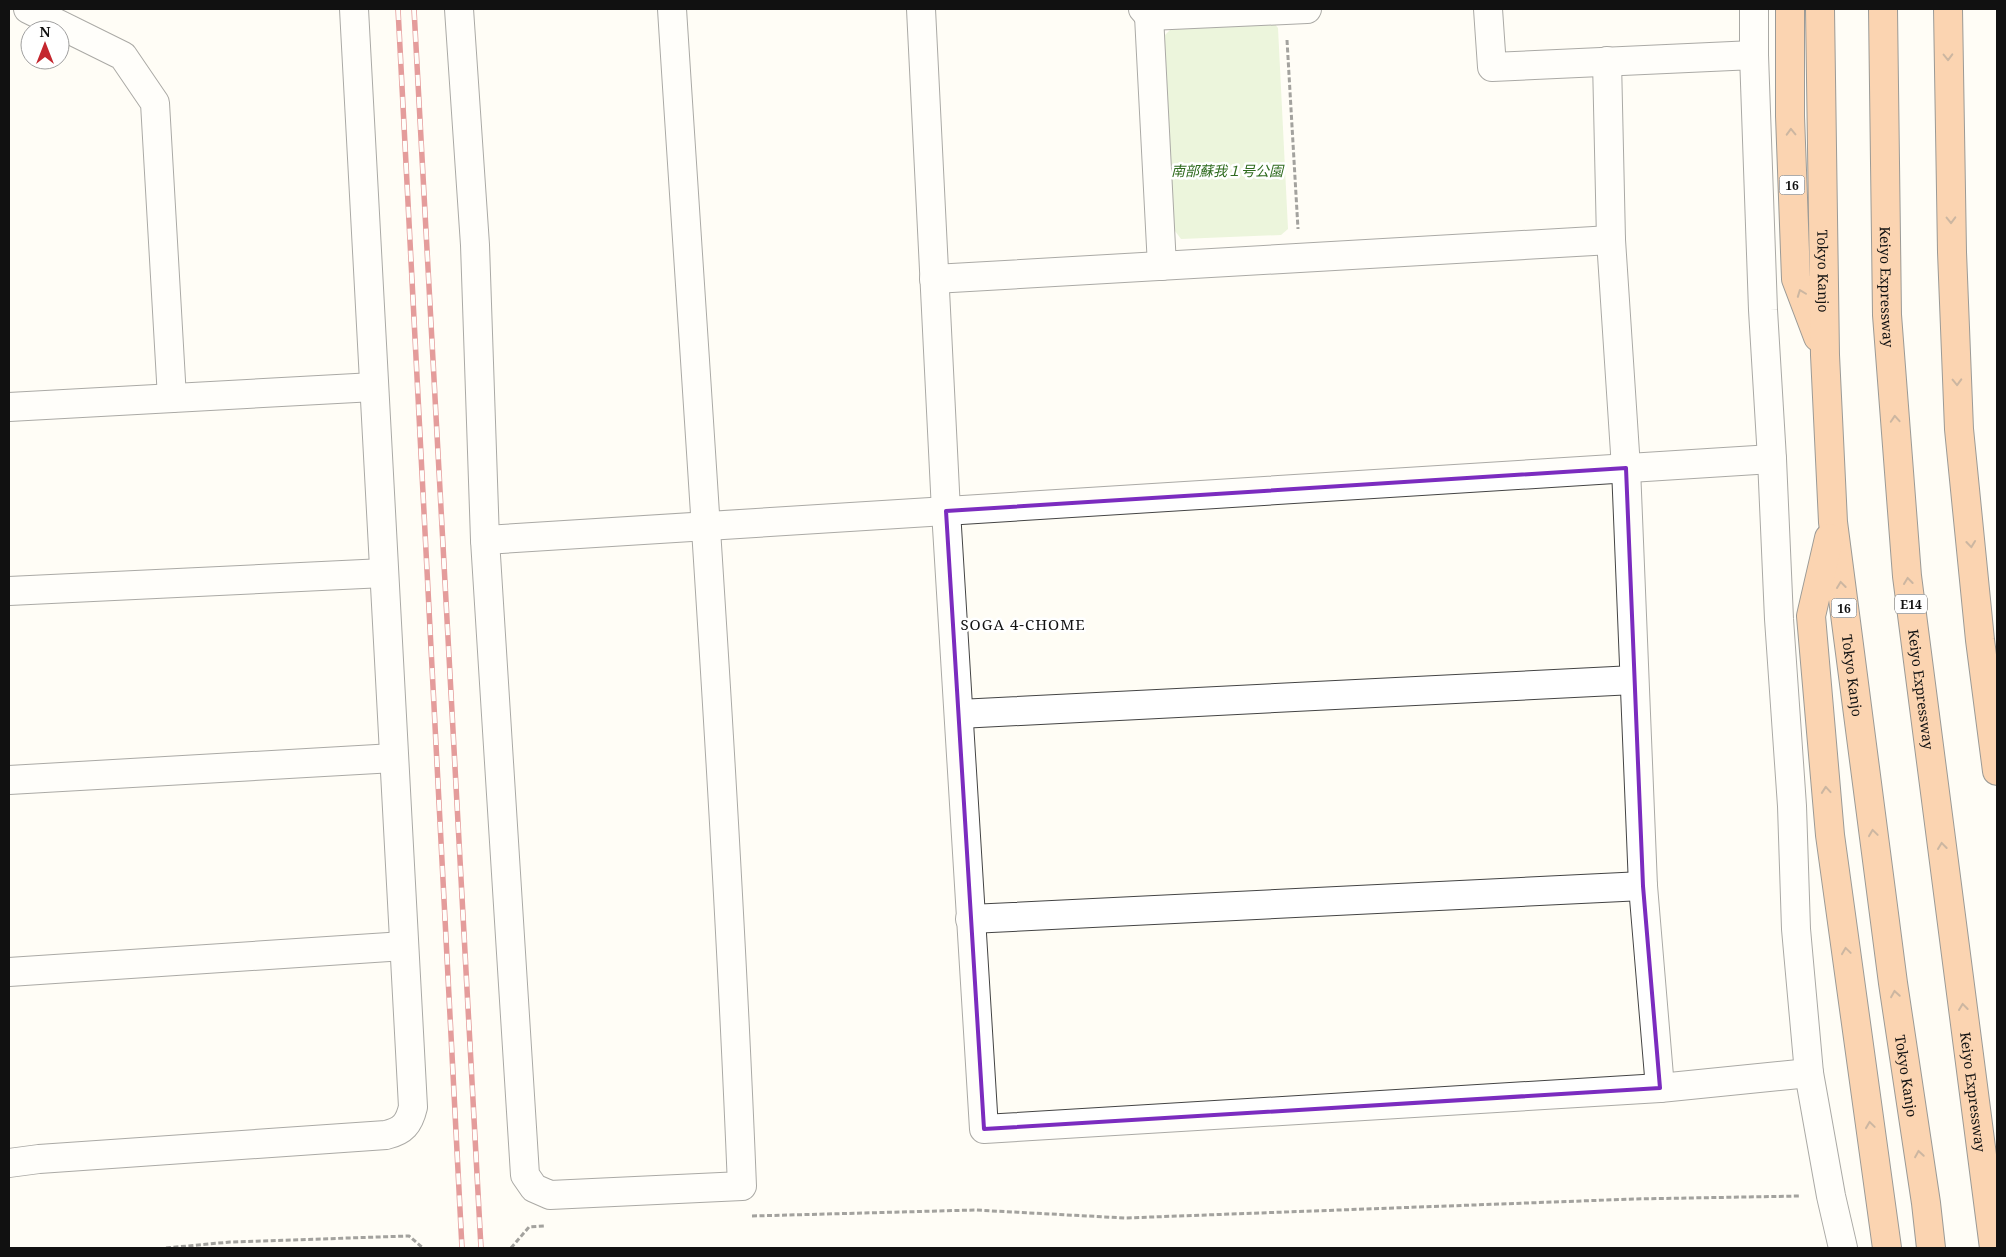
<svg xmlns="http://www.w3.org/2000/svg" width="2006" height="1257" font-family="'Noto Serif','Noto Sans JP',serif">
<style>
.park{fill:#d5ebbd}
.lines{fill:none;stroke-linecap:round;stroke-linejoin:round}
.minor-casing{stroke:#444;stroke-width:30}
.highway-casing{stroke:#222;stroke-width:30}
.path{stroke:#333;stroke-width:3;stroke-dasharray:5 2.5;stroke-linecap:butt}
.minor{stroke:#fff;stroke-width:28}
.highway{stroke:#f5a25d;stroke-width:28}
.rail-casing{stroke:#c4262e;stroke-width:5.5}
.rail{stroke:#fff;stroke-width:4;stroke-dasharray:11;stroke-linecap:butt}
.oneway{stroke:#8e613b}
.marked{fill:none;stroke:#7b2cbf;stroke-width:4;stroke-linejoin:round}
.labels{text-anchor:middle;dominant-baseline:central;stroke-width:5;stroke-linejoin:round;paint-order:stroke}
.shield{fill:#fff;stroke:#585858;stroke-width:1}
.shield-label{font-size:12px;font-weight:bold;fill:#111}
.park-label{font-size:14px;font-style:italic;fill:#2f6b1f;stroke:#fff}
.street-label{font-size:14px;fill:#111;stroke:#fff}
.neighbourhood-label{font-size:15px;letter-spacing:1px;fill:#111;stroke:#fff}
</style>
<rect width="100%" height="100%" fill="#fffdf5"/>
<!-- park -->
<polygon class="park" points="1274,23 1278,28 1288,229 1281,235 1181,239 1172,227 1162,38 1171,29"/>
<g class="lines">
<!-- minor casing -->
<g class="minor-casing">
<g id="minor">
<polyline points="28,9 123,56 155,103 172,398"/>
<path d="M 459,9 L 475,245 L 485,540 L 525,1175 L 534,1188 L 550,1195 L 742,1186 C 726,793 697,401 672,9"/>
<polyline points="921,9 946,511 984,1129 1660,1088 1809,1073"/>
<polyline points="1143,9 1149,16 1307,9"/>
<polyline points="1488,9 1492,67 1754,55 1763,310 1772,459 1779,619 1792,806 1796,929 1809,1073 1831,1196 1843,1248"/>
<polyline points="1754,9 1754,55"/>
<polyline points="1149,16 1162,266"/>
<polyline points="1607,61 1611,240 1626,468 1643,886 1660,1088"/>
<polyline points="934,279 1611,240"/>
<polyline points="9,407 374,387"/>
<polyline points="485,540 1772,459"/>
<polyline points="9,591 384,573"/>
<polyline points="959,714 1634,680"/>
<polyline points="9,780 394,758"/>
<polyline points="970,919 1643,886"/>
<polyline points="9,972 404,946"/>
<path d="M 9,1163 L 39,1159 L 386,1135 C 403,1131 409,1124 413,1107 L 354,9"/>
</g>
</g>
<!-- highway casing -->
<g class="highway-casing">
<g id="highway">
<polyline points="1790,9 1790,116 1796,279 1818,337"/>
<path id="s1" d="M 1820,9 L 1825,355 L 1833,522 L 1893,983 L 1926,1203 L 1931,1248"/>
<path id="s2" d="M 1883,9 L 1887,315 L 1907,576 L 1994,1248"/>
<polyline points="1948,9 1952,252 1959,429 1980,640 1997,771"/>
<polyline points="1829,538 1811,616 1830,835 1887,1248"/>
</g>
</g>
<!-- path -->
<g class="path">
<polyline points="1287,40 1298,229"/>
<polyline points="752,1216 975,1210 1125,1218 1634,1199 1800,1196"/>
<polyline points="166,1248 230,1242 409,1236 423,1248"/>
<polyline points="511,1248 529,1227 544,1226"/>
</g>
<!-- minor -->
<use href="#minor" class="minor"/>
<!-- highway -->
<use href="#highway" class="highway"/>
<!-- rail casing -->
<g class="rail-casing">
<g id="rail">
<polyline points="398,9 462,1248"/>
<polyline points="414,9 481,1248"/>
</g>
</g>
<!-- rail -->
<use href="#rail" class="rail"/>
</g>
<!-- one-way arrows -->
<defs><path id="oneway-chevron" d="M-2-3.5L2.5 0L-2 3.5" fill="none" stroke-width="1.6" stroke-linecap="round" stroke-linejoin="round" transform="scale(1.25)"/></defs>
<g class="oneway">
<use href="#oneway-chevron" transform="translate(1948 57) rotate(89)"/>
<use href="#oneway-chevron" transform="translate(1791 132) rotate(-92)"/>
<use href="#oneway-chevron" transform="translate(1951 220) rotate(89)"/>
<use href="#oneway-chevron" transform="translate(1801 293) rotate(-111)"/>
<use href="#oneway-chevron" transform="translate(1957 382) rotate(88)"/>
<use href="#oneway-chevron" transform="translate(1895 419) rotate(-94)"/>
<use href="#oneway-chevron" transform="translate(1971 544) rotate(84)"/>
<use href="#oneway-chevron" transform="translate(1908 581) rotate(-97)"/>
<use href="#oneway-chevron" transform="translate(1841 585) rotate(-97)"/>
<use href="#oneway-chevron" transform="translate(1826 790) rotate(-95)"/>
<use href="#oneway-chevron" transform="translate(1873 833) rotate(-98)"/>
<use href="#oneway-chevron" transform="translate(1942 846) rotate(-97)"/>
<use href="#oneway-chevron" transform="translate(1846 951) rotate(-98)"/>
<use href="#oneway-chevron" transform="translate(1895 994) rotate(-99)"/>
<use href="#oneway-chevron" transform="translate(1963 1007) rotate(-97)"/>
<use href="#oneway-chevron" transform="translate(1870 1125) rotate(-98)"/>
<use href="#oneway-chevron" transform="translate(1919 1154) rotate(-99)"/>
</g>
<!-- marked area -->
<path d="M0 0H2006V1257H0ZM 1626,468 L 1643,886 L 1660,1088 L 984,1129 L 946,511 Z" fill="#fffdf5" fill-opacity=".55" fill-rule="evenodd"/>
<path class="marked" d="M 1626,468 L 1643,886 L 1660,1088 L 984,1129 L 946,511 Z"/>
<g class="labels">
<!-- shield labels -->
<g class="shield">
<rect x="1779.5" y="175.5" width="25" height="19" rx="4"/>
<rect x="1895" y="594.5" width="32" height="19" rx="4"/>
<rect x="1831.5" y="598.5" width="25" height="19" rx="4"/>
</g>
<g class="shield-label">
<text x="1792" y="185">16</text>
<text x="1911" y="604">E14</text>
<text x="1844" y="608">16</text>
</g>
<!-- park labels -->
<g class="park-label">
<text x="1227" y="170">南部蘇我１号公園</text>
</g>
<!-- street labels -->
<g class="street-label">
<text stroke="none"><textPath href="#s1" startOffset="262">Tokyo Kanjo</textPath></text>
<text stroke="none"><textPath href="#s2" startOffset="278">Keiyo Expressway</textPath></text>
<text stroke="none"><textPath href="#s1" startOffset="668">Tokyo Kanjo</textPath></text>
<text stroke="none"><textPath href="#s2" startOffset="682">Keiyo Expressway</textPath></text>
<text stroke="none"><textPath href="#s1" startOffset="1072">Tokyo Kanjo</textPath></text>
<text stroke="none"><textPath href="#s2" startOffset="1088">Keiyo Expressway</textPath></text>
</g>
<!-- neighbourhood labels -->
<g class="neighbourhood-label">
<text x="1023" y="624">SOGA 4-CHOME</text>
</g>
</g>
<!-- border -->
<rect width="2006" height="1257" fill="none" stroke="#111111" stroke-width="20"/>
<!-- north arrow -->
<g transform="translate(45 45)"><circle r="24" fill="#ffffff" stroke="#a0a0a0"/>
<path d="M0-4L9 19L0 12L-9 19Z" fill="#c4262e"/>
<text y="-8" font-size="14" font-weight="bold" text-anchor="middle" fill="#111111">N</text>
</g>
</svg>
